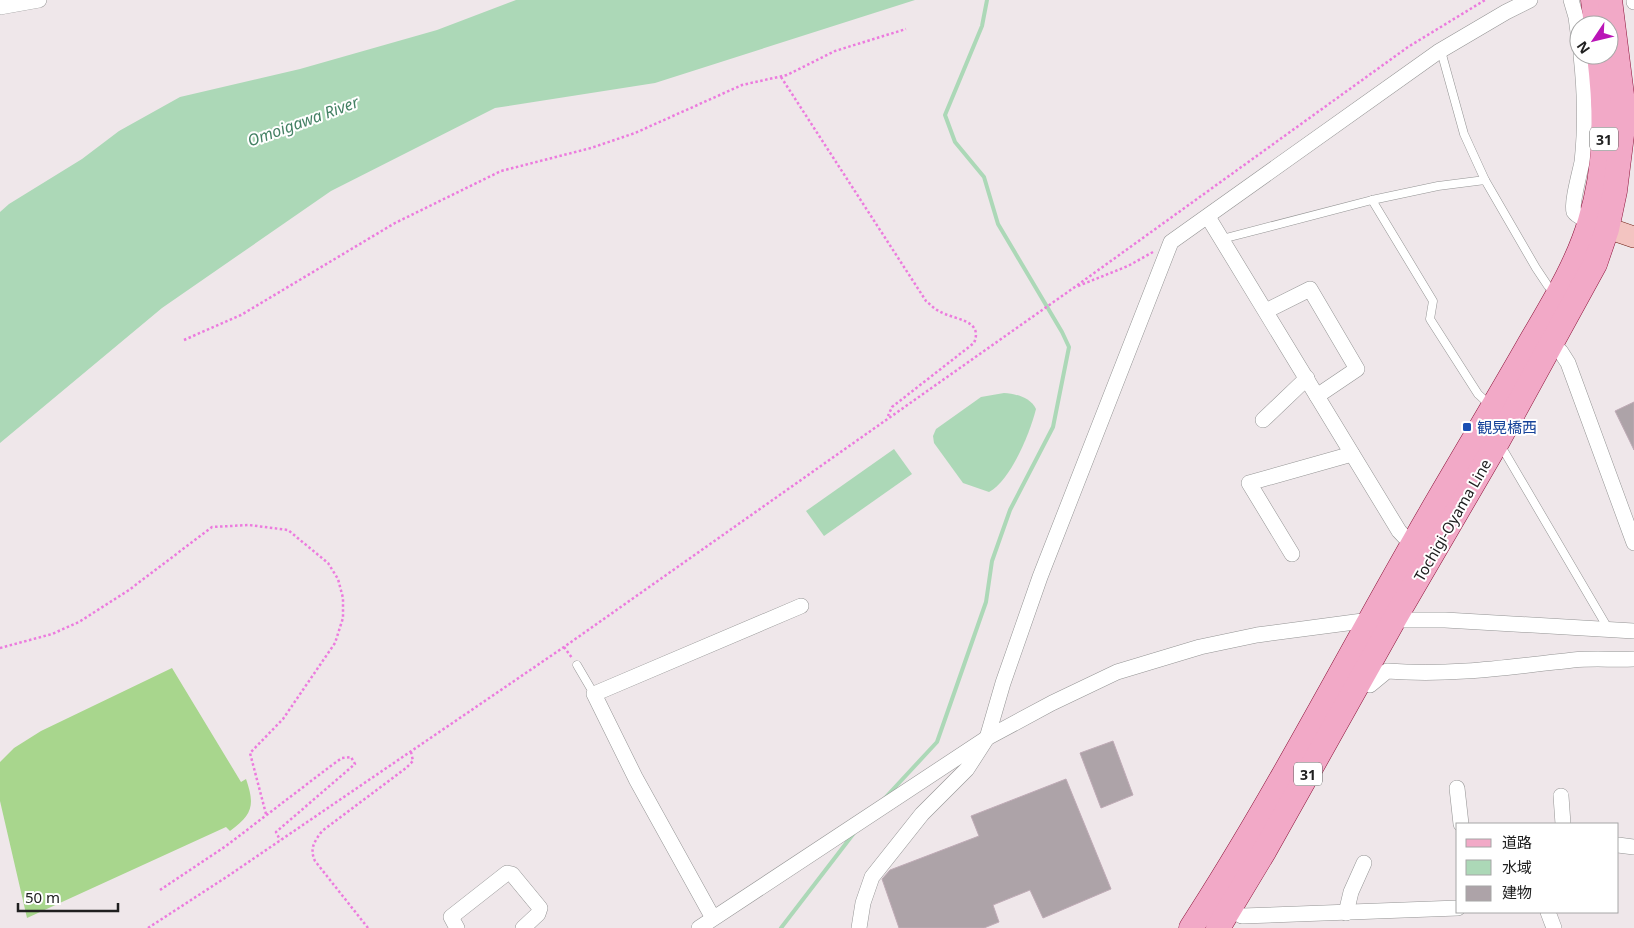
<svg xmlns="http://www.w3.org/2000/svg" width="1634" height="928" font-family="'Noto Sans','Noto Sans JP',sans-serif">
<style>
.pitch{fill:#a8d68d}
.water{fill:#acd8b7}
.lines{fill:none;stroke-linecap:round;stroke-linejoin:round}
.stream{stroke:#acd8b7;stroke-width:4}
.building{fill:#ada3a8;stroke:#bfabb6}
.lane-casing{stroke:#949494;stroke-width:9}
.street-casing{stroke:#949494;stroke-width:16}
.secondary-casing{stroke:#6d1c11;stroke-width:22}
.primary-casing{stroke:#8b1037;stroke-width:25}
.path{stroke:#ec7bde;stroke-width:2.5;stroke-dasharray:2.5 2.5;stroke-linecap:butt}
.lane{stroke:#fff;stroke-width:8}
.street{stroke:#fff;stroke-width:15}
.secondary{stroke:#f3c4c1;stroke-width:21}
.primary{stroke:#f2a9c7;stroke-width:24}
.transit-dot{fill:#1a4fb4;stroke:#fff;stroke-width:2}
.labels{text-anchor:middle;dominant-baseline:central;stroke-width:4;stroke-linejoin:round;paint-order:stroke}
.shield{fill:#fff;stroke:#636363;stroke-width:1}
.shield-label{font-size:14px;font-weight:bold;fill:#202020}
.transit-label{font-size:15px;fill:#164399;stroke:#fff;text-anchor:start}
.street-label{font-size:15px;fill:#202020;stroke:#fff}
.water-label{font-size:16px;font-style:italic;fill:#448164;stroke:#fff}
</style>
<rect width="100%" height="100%" fill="#efe7ea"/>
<!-- pitch -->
<path class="pitch" d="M 172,668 L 241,782 L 246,779 C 255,805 253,814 230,831 L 226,827 L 27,918 L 0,801 L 0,762 L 14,748 L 41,731 Z"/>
<!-- water -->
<g class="water">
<polygon points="516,0 915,0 655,83 495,108 331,191 162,308 0,443 0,212 9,204 82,159 119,131 180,97 300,69 437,30"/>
<path d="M 1004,393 C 1016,394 1030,397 1036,409 C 1030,433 1011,480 989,492 L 963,483 L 934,443 L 933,436 L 936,429 L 981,397 Z"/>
<polygon points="894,449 912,474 824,536 806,511"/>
</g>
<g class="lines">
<!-- stream -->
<g class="stream">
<polyline points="885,798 937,742 986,602 992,561 1010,510 1053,427 1069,347 1062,332 998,224 984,177 955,142 945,115 982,26 987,0"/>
<polyline points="781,928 854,833"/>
</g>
</g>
<!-- building -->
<g class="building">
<polygon points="1634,402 1634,450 1615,411"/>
<polygon points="1113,741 1133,795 1101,808 1080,753"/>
<polygon points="1066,779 1111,889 1043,918 1030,890 993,905 999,922 984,928 899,928 882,879 890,870 979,836 971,816"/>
</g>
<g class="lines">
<!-- lane casing -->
<g class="lane-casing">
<g id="lane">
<polyline points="1441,51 1464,134 1485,180"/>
<polyline points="1372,200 1433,301 1430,319 1478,394 1491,406"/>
<polyline points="1222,239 1372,200 1438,186 1485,180 1536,268 1548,286 1555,293"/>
<polyline points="1501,446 1609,630"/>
<polyline points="577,665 594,694"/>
</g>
</g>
<!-- street casing -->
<g class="street-casing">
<g id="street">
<polyline points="1571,0 1576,17 1579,40"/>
<polyline points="1634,0 1634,2"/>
<polyline points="0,7 39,0"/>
<path d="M 1581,55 C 1585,91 1586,126 1582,162 C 1580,172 1571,204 1574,212 C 1577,217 1585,219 1590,222"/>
<polyline points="1208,217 1399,531 1412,545"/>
<polyline points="1266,311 1310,289 1357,369 1317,396"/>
<polyline points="1553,344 1561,352 1568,363 1634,543"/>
<polyline points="1263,420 1307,378"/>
<polyline points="1292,554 1249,483 1352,454"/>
<path d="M 1361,681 L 1370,685 L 1387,671 C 1452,676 1509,667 1573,660 C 1593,658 1614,660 1634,659"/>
<polyline points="1457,788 1461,824"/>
<polyline points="1561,796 1563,824"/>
<polyline points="1618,845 1634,847"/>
<polyline points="1222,906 1242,916 1458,908"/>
<polyline points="1548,912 1554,928"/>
<polyline points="1346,913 1351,892 1364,863"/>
<polyline points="713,918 636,779 594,694 801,606"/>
<polyline points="457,928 451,917 507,873 512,874 540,908 538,914 523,928"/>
<polyline points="699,928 987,738 1052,703 1117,672 1200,647 1257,635 1370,620 1445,620 1634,631"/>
<polyline points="859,928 863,903 872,877 922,814 967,769 987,738 1003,683 1040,577 1171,242 1438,52 1506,12 1530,0"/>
</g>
</g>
<!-- secondary casing -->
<g class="secondary-casing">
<polyline id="secondary" points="1593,223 1634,237"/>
</g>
<!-- primary casing -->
<g class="primary-casing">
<g id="primary">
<polyline points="1593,0 1596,25"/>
<path d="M 1191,928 C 1278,794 1350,652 1430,514 C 1462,459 1495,404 1527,348 C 1550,308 1577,266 1590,221 C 1607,165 1606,112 1599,55"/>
<polyline points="1218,928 1265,850 1395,618 1498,441 1595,264 1607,229 1615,191 1623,127 1623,103 1610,0"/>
</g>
</g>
<!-- path -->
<g class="path">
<path d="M 781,77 L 926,301 C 930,304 934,309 939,311 C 953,320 984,319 974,343 L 892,407 L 888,416"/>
<polyline points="1078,286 1128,266 1153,252"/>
<polyline points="184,340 241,315 395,223 501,171 591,148 635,133 742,85 787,75 835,51 906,29"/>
<polyline points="564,647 572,658"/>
<polyline points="0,648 52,634 79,622 129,590 212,527 249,525 288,530 328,563 338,579 343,598 343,618 335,643 283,719 250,753 266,814"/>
<polyline points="160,890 226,846 332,765 342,758 351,757 355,764 276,832 280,840"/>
<polyline points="148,928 228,876 564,647 1072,289 1408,47 1485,0"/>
<path d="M 368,928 L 315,861 C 309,848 315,841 322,831 L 406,768 L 413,761 L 411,752"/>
</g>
<!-- lane -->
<use href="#lane" class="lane"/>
<!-- street -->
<use href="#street" class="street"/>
<!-- secondary -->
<use href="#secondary" class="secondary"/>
<!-- primary -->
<use href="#primary" class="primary"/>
</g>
<!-- markers -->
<rect class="transit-dot" x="1462" y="422" width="10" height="10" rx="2.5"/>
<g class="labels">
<!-- shield labels -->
<g class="shield">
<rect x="1590" y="127.5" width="28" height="23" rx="4"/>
<rect x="1294" y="762.5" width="28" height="23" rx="4"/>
</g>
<g class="shield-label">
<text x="1604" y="139">31</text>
<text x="1308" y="774">31</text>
</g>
<!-- transit labels -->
<g class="transit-label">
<text x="1477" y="427">観晃橋西</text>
</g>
<!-- street labels -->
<g class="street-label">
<text transform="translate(1452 520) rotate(-60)">Tochigi-Oyama Line</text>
</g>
<!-- water labels -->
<g class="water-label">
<text transform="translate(303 121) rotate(-20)">Omoigawa River</text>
</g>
</g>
<!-- legend -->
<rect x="1456" y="823" width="162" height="90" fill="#ffffff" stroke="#a6a6a6"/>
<rect x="1466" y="839" width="25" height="8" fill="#f2a9c7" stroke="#a6a6a6"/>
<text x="1502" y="848" font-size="15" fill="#202020">道路</text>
<rect x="1466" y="860" width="25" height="15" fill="#acd8b7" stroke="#a6a6a6"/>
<text x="1502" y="873" font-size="15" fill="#202020">水域</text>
<rect x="1466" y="886" width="25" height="15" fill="#ada3a8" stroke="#a6a6a6"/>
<text x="1502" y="898" font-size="15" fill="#202020">建物</text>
<!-- north arrow -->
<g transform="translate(1594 40) rotate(235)"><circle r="24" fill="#ffffff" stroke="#a6a6a6"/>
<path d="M0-4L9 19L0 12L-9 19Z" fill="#ba15b7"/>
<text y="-8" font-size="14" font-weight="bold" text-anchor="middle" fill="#202020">N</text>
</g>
<!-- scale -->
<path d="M18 903v8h100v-8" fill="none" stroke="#202020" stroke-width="2.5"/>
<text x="25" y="903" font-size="15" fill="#202020" stroke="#ffffff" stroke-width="4" paint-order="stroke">50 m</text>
</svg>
